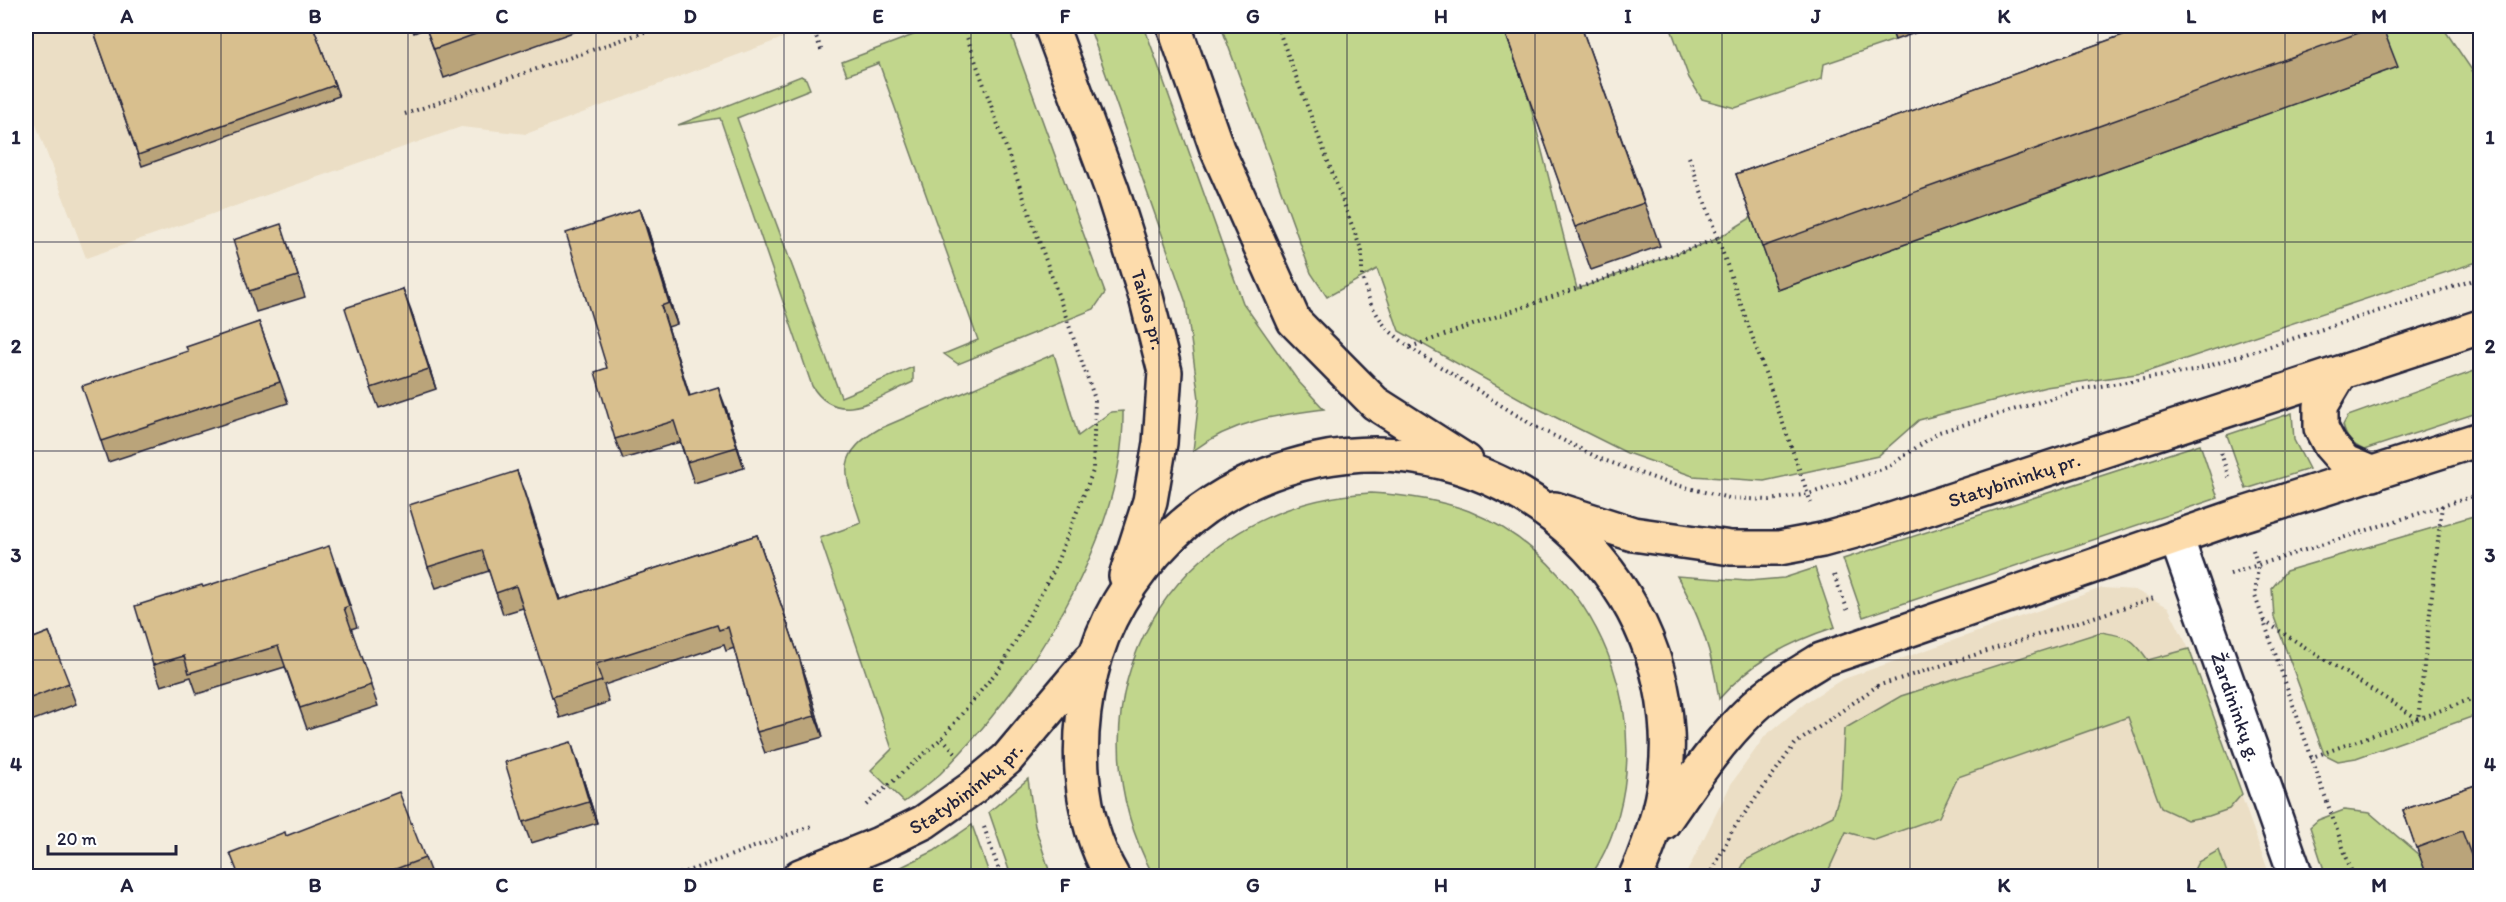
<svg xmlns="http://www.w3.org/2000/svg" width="2506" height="902" font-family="Itim,sans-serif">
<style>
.built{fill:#ebdec5}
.green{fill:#c1d68c;stroke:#727c64;stroke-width:1.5}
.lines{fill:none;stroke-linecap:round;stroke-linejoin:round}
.minor-casing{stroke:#22223b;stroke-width:38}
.major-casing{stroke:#22223b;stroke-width:38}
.path{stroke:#22223b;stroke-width:4;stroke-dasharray:1.5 4.5;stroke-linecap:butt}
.minor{stroke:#fff;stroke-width:33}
.major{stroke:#fddcac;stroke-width:33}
.wall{fill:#baa47a;stroke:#22223b;stroke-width:1.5}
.shaded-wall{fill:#978663;stroke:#22223b;stroke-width:1.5}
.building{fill:#d8bf8e;stroke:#22223b;stroke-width:1.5}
.grid{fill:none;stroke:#22223b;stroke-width:1.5;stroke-opacity:0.55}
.labels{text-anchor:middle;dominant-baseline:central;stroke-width:4.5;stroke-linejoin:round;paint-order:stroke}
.street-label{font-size:20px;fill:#22223b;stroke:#fff}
.neatline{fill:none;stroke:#22223b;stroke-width:2}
.grid-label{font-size:20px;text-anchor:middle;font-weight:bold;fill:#22223b}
</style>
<rect width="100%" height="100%" fill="#f3ecdd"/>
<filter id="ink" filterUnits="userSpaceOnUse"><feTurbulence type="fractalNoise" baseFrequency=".0167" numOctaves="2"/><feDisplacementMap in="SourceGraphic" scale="12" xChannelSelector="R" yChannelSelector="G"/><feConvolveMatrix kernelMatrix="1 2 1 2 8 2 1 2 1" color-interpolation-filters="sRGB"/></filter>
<g filter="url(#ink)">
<!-- built -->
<g class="built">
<polygon points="26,26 815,26 526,134 461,127 86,258 26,98"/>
<polygon points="2102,588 2135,590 2168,607 2189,649 2270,876 1685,876 1731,784 1765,736 1808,701 1841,680"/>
</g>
<!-- green -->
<g class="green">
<polygon points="937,26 1008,26 1105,293 1094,309 958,364 944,354 978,340 879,63 847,75 842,62"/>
<path d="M 1089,26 L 1144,26 L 1243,303 L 1298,381 L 1324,409 C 1277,415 1232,421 1193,451 L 1199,399 L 1186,303 Z"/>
<polygon points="1221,26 1503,26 1528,96 1577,289 1717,239 1752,217 1778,290 2397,67 2382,26 2442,26 2480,82 2480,261 2143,373 2046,387 1919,420 1878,456 1764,481 1693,476 1627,453 1535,407 1399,331 1377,269 1327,297 1311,273"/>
<polygon points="1670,26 1890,26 1895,40 1824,64 1822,79 1735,108 1702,99 1689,78"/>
<path d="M 801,76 L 806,79 L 810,89 L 737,118 L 841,397 L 913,367 L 913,382 C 879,397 838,428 812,386 L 720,118 L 678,125 Z"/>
<path d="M 1054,354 L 1078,436 L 1111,412 L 1123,411 C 1125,538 1028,687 940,774 C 929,784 916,793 904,802 L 871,770 L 892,749 L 820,538 L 861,523 C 848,480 830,457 879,429 Z"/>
<path d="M 2480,369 L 2480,412 L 2364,450 C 2352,444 2346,439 2343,425 L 2348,416 Z"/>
<polygon points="2292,413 2294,440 2309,469 2246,489 2227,435"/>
<polygon points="2200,444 2218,498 1863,617 1843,559"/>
<path d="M 1371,493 C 1404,495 1437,499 1469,511 C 1607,567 1673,748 1591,876 L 1153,875 C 1059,697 1170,504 1371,493 Z"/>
<polygon points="2480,514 2480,714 2356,758 2338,761 2324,754 2274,617 2272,588 2286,571"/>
<path d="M 1815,568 L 1835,627 C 1789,642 1751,662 1719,699 C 1713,656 1699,613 1677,576 L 1748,581 L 1784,578 Z"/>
<path d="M 2101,632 C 2129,637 2132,637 2148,660 L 2189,649 L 2242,794 L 2229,809 L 2209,816 L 2187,820 L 2161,808 L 2128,717 L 1958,777 L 1939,817 L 1875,840 L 1846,832 L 1826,876 L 1737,876 L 1746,860 L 1833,816 L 1841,789 L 1844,729 L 1901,696 Z"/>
<polygon points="1028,779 1035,826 1051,876 1011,876 989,812"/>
<polygon points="2344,810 2370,813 2420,856 2427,876 2326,876 2310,827 2318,820"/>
<polygon points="972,825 990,876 883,876 934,851"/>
<polygon points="2219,850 2228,876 2191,876 2198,862"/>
</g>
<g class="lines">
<!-- minor casing -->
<g class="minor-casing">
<g id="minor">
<path id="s1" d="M 2176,537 L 2296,876"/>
</g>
</g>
<!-- major casing -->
<g class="major-casing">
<g id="major">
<path id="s2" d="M 1051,26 L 1112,190 L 1146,297 L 1165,372 L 1160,443 L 1150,501 L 1126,576"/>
<polyline points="1174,26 1217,149 1294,321 1375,403 1466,461"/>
<polyline points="2340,374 2321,406 2321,428 2330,445 2345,462 2373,474"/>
<path id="s3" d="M 1555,509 L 1633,534 L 1731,548 L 1779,548 L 1822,540 L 1873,526 L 2480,327"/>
<path d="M 1663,823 C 1691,782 1718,741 1754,707 C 1774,688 1798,674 1821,660 L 2241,515 L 2480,439"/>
<path id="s4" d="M 800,876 L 879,844 L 924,822 L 971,789 L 1007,759 L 1091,659"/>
<path d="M 1112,876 C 1077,815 1075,740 1091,673 C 1103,620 1133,574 1171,536 C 1212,496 1262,472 1317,460 C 1490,424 1658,556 1667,732 C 1670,783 1656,831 1636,876"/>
</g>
</g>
<!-- path -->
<g class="path">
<polyline points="812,26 822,52"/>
<polyline points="1277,26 1362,252 1362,277 1371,305 1386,328 1409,347 1534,426 1601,459 1668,483 1729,498 1770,500 1809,494 1888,467 1939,432 2083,389 2193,371 2480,278"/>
<polyline points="405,114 662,26"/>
<polyline points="1689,157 1811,503"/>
<polyline points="1410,347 1717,239"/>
<polyline points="2221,453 2229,478"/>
<polyline points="2253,550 2258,566 2255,596 2353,876"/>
<polyline points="2230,574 2480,494"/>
<polyline points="1834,575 1848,611"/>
<polyline points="2264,621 2418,719 2442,505"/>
<polyline points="1877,686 2157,597"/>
<polyline points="942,738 956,753"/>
<polyline points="2310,758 2480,696"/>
<polyline points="866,805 942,738 1003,664 1053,572 1093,471 1095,399 963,26"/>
<polyline points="984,827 1001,876"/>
<polyline points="674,876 812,826"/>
<polyline points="1710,876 1732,831 1795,744 1877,686 1876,682"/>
</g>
<!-- minor -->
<use href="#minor" class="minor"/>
<!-- major -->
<use href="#major" class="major"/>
</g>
<!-- wall -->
<g class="wall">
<polygon points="92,26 313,26 339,96 142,166"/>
<polygon points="411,26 590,26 444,78 426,28 414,33"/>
<polygon points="1503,26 1581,26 1660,246 1591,270"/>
<polygon points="1890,26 1935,26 1895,40"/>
<polygon points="2148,26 2382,26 2398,67 1778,290 1736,174"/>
<polygon points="640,209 648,230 677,324 668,327 690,396 726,408 744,468 694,483 680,442 623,459 615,439"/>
<polygon points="288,245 305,297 256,312 249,291"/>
<polygon points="403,289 436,389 379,408 371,388"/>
<polygon points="259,322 288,403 108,462 101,441 188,351"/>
<polygon points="517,471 560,600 757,535 807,681 823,737 765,753 757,732 734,648 726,651 724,645 604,685 609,702 560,718 523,608 503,614 489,571 436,588 428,567"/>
<polygon points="337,566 357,627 351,629 378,706 307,729 285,667 197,694 191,677 161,686 153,665 203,587"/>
<polygon points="49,632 76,704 26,723 26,641"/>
<polygon points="578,763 597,823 531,843 523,822"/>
<polygon points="2481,783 2481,876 2427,876 2403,810"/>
<polygon points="286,836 425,858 432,876 239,876"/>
</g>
<!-- shaded-wall -->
<g class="shaded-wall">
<polygon points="640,209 648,230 677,324 669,303"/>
<polygon points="403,289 411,310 436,389 429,369"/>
<polygon points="661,306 668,327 696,417 689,396"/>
<polygon points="718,387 726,408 744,468 737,447"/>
<polygon points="517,471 525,491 567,621 559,600"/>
<polygon points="757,535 807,681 823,737 815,716"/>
<polygon points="571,742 578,763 597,823 589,802"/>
</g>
<!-- building -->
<g class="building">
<polygon points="92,26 313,26 335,85 138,155"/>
<polygon points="425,26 498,26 434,49"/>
<polygon points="1503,26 1581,26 1644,203 1575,227"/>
<polygon points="2148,26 2378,26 1762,247 1736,174"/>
<polygon points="640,209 669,303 661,306 689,396 718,387 737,447 687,462 674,421 615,439 595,372 607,368 566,233"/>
<polygon points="281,224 298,276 249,291 233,240"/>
<polygon points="403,289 429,369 371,388 345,308"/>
<polygon points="259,322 280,382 101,441 82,386 188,351 186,347"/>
<polygon points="517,471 559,600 757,535 800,660 815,716 757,732 728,627 719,630 717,625 596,664 602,681 552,697 516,586 496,593 482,550 428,567 409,505"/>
<polygon points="329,546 349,606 344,608 371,685 300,708 278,646 189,673 184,656 153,665 135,606 202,585 203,587"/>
<polygon points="49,632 69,683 26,700 26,641"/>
<polygon points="571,742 589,802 523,822 505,762"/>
<polygon points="2481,783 2481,876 2479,876 2462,831 2416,848 2403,810"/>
<polygon points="399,792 425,858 377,876 356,876 354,869 335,876 239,876 230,853 285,832 286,836"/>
</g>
</g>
<!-- grid -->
<path class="grid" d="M 221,26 L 221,876M 408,26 L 408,876M 596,26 L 596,876M 784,26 L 784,876M 971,26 L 971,876M 1159,26 L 1159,876M 1347,26 L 1347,876M 1535,26 L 1535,876M 1722,26 L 1722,876M 1910,26 L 1910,876M 2098,26 L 2098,876M 2285,26 L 2285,876M 26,242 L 2480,242M 26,451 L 2480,451M 26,660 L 2480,660"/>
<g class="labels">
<!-- street labels -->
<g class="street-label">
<text stroke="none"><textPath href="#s2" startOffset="300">Taikos pr.</textPath></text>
<text stroke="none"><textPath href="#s3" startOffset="474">Statybininkų pr.</textPath></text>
<text stroke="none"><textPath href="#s1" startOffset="180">Žardininkų g.</textPath></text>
<text stroke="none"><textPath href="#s4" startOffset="189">Statybininkų pr.</textPath></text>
</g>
</g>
<!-- margin -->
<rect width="2506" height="902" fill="none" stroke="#fff" stroke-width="66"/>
<!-- scale -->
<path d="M48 845v9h128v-9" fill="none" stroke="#22223b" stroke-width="3"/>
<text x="57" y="845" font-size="18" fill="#22223b" stroke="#ffffff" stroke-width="4.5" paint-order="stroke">20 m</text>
<rect x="33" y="33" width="2440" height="836" class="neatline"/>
<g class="grid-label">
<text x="127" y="23">A</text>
<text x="315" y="23">B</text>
<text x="502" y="23">C</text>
<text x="690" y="23">D</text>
<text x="878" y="23">E</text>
<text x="1065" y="23">F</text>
<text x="1253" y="23">G</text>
<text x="1441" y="23">H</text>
<text x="1628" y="23">I</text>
<text x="1816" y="23">J</text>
<text x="2004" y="23">K</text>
<text x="2191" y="23">L</text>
<text x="2379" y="23">M</text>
<text x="16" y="144">1</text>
<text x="2490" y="144">1</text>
<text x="16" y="353">2</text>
<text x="2490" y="353">2</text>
<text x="16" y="562">3</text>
<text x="2490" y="562">3</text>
<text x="16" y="771">4</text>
<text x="2490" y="771">4</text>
<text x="127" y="892">A</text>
<text x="315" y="892">B</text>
<text x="502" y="892">C</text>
<text x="690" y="892">D</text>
<text x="878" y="892">E</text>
<text x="1065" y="892">F</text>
<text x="1253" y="892">G</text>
<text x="1441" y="892">H</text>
<text x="1628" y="892">I</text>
<text x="1816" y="892">J</text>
<text x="2004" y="892">K</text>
<text x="2191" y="892">L</text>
<text x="2379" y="892">M</text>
</g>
</svg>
